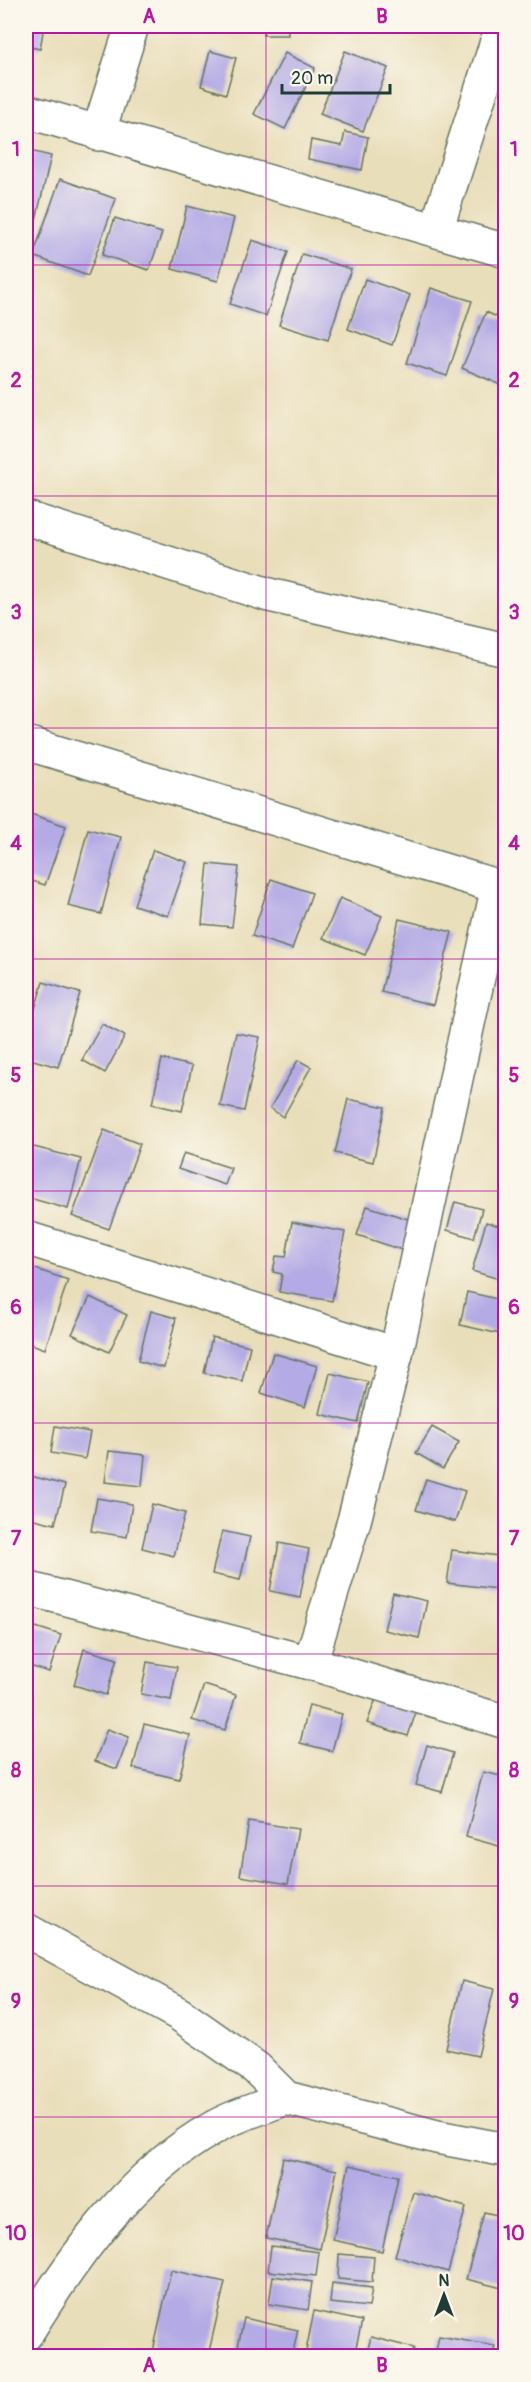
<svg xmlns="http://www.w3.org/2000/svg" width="531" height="2382" font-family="Pangolin,sans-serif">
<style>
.building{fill:#b4aae5}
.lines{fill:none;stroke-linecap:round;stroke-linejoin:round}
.minor-casing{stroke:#667563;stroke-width:36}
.minor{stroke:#fff;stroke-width:33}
.grid{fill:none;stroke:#b5179e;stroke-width:1.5;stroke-opacity:0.55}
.neatline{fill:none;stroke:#b5179e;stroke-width:2}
.grid-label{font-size:20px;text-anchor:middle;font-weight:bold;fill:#b5179e}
</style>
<rect width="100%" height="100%" fill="#fbf7ec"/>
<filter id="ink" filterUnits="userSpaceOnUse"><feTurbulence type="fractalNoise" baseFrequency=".0167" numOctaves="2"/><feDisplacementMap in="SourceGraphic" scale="12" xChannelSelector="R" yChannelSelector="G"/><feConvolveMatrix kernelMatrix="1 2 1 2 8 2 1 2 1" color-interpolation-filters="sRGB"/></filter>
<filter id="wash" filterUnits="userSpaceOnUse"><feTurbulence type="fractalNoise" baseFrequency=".008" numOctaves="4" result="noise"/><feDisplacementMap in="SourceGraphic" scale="24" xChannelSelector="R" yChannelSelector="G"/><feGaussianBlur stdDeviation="1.35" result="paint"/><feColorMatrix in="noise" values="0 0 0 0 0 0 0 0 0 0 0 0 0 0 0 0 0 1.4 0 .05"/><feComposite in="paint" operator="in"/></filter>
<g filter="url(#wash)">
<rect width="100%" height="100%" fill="#e9deba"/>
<g id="blocks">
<!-- building -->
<g class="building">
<polygon points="26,26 44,26 40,49 26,46"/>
<polygon points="264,26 288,26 288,35 263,35"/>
<polygon points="210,51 236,58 226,94 201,86"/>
<polygon points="345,51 388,68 363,131 320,114"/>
<polygon points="285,53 315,68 285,129 254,114"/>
<polygon points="345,132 368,137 362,170 308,159 311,140 342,146"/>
<polygon points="26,150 51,156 28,254 26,253"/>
<polygon points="60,179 116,199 88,276 33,256"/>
<polygon points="187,206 234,218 218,281 172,269"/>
<polygon points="115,218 162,233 149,270 102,255"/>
<polygon points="252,240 288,252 266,316 230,304"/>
<polygon points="302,254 351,269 328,340 279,325"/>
<polygon points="365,279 410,295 392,345 348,329"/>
<polygon points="431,288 472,301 447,376 407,363"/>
<polygon points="486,312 506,321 506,376 501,385 462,368"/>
<polygon points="28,813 66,826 45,885 26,879"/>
<polygon points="88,829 121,837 101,914 68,906"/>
<polygon points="153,850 187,862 168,916 134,905"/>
<polygon points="208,864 239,867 232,927 202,924"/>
<polygon points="271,879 312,893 292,949 252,936"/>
<polygon points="340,898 382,916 365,955 323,938"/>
<polygon points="399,919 452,932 433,1005 381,992"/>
<polygon points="43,982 80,993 58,1067 26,1058 26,1040"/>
<polygon points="102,1024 125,1036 105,1073 82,1060"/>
<polygon points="236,1033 260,1037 244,1111 220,1106"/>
<polygon points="162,1059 192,1066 182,1111 152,1104"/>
<polygon points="298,1060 311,1067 283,1117 270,1108"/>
<polygon points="348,1099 385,1107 373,1162 335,1153"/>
<polygon points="104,1130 140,1144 109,1229 72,1216"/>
<polygon points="26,1145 81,1159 68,1209 26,1197"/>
<polygon points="184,1153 231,1168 225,1185 178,1169"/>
<polygon points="455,1202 482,1209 474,1238 447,1230"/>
<polygon points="367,1206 414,1221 405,1251 357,1235"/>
<polygon points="292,1222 345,1232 332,1301 279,1292 282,1274 273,1272 276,1256 286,1257"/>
<polygon points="486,1222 506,1228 506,1281 472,1271"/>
<polygon points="27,1266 68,1280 45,1349 26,1342"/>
<polygon points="467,1292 506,1301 500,1334 460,1325"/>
<polygon points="90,1297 127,1315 109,1352 72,1334"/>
<polygon points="151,1311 176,1318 164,1368 138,1361"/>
<polygon points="212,1337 250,1346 242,1381 204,1373"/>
<polygon points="273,1353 317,1366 305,1407 261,1393"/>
<polygon points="330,1373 368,1382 358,1423 320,1414"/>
<polygon points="55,1426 90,1432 85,1459 51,1453"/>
<polygon points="432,1427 459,1442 443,1469 416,1453"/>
<polygon points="109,1451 145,1455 142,1486 105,1482"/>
<polygon points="31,1476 65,1485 55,1524 26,1517 26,1498"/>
<polygon points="426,1479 465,1491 455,1522 416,1510"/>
<polygon points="97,1498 132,1504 127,1537 91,1531"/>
<polygon points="152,1504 185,1513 174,1556 142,1548"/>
<polygon points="222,1531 250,1537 240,1580 212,1574"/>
<polygon points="279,1543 309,1549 300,1597 270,1591"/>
<polygon points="452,1550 506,1557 506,1590 447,1583"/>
<polygon points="393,1593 427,1601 419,1638 384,1630"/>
<polygon points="26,1624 61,1635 49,1672 26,1665"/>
<polygon points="84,1649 117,1659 106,1695 74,1685"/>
<polygon points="147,1662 177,1667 171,1700 141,1694"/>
<polygon points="204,1685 236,1695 225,1730 192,1720"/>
<polygon points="377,1696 417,1709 408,1736 367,1723"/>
<polygon points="309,1705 342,1714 332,1751 300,1743"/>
<polygon points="144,1724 190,1735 179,1779 133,1768"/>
<polygon points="107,1729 129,1737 117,1769 95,1761"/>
<polygon points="427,1745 453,1753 442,1792 416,1785"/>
<polygon points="483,1772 506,1777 506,1848 466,1837"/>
<polygon points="249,1821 298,1829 288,1884 240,1876"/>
<polygon points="462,1981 494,1989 478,2056 446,2049"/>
<polygon points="283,2158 337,2170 320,2249 266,2238"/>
<polygon points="349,2165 398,2176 382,2251 333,2240"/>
<polygon points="413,2192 466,2207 448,2272 395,2256"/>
<polygon points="484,2212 506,2217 506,2289 466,2279"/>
<polygon points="271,2246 319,2252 316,2276 268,2271"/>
<polygon points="339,2254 374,2257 372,2282 338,2279"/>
<polygon points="171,2270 225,2282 208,2356 152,2356"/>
<polygon points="273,2276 312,2282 308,2310 269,2304"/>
<polygon points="332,2283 372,2288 369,2307 330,2303"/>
<polygon points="314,2311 362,2321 354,2356 305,2356"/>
<polygon points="244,2318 298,2330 292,2356 236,2356"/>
<polygon points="439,2336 495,2346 493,2356 435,2356"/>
<polygon points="371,2337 414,2348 412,2356 366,2356"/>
</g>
</g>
</g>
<g filter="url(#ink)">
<use href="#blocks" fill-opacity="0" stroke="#667563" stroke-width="1.5"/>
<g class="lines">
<!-- minor casing -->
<g class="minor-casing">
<g id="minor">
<polyline points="26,111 506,251"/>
<polyline points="98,134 132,26"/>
<polyline points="436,230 502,26"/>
<polyline points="26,518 269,595 506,650"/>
<polyline points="26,743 506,889"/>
<polyline points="26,1238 396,1354"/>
<polyline points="26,1588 310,1663 506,1722"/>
<polyline points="310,1663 354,1521 396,1354 498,886"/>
<polyline points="26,1930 179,2014 256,2068 286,2098 437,2137 506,2150"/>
<path d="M 26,2334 C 73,2257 133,2173 213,2128 C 235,2115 262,2108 286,2098"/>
</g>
</g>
<!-- minor -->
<use href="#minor" class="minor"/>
</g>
</g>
<!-- grid -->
<path class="grid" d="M 266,26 L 266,2356M 26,265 L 506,265M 26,496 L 506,496M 26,728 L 506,728M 26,959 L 506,959M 26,1191 L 506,1191M 26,1423 L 506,1423M 26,1654 L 506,1654M 26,1886 L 506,1886M 26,2117 L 506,2117"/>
<!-- margin -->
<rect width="531" height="2382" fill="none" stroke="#fbf7ec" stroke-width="66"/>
<!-- north arrow -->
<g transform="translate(444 2295)" stroke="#fbf7ec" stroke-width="4.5" paint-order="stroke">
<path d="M0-4.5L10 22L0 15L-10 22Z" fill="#1f3d34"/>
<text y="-9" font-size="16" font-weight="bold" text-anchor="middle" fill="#1f3d34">N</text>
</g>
<!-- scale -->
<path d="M282 84v9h108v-9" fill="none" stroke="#1f3d34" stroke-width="3"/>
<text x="291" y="84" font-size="18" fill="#1f3d34" stroke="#fbf7ec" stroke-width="4.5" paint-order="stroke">20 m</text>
<rect x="33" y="33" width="465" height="2316" class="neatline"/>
<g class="grid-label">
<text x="149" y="23">A</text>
<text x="382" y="23">B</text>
<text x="16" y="156">1</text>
<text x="514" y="156">1</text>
<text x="16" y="387">2</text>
<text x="514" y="387">2</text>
<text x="16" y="619">3</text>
<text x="514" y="619">3</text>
<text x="16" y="850">4</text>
<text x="514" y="850">4</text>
<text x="16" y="1082">5</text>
<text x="514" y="1082">5</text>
<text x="16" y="1314">6</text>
<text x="514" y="1314">6</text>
<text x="16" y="1545">7</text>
<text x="514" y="1545">7</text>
<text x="16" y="1777">8</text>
<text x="514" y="1777">8</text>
<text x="16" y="2008">9</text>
<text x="514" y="2008">9</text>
<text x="16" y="2240">10</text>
<text x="514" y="2240">10</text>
<text x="149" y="2372">A</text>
<text x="382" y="2372">B</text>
</g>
</svg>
